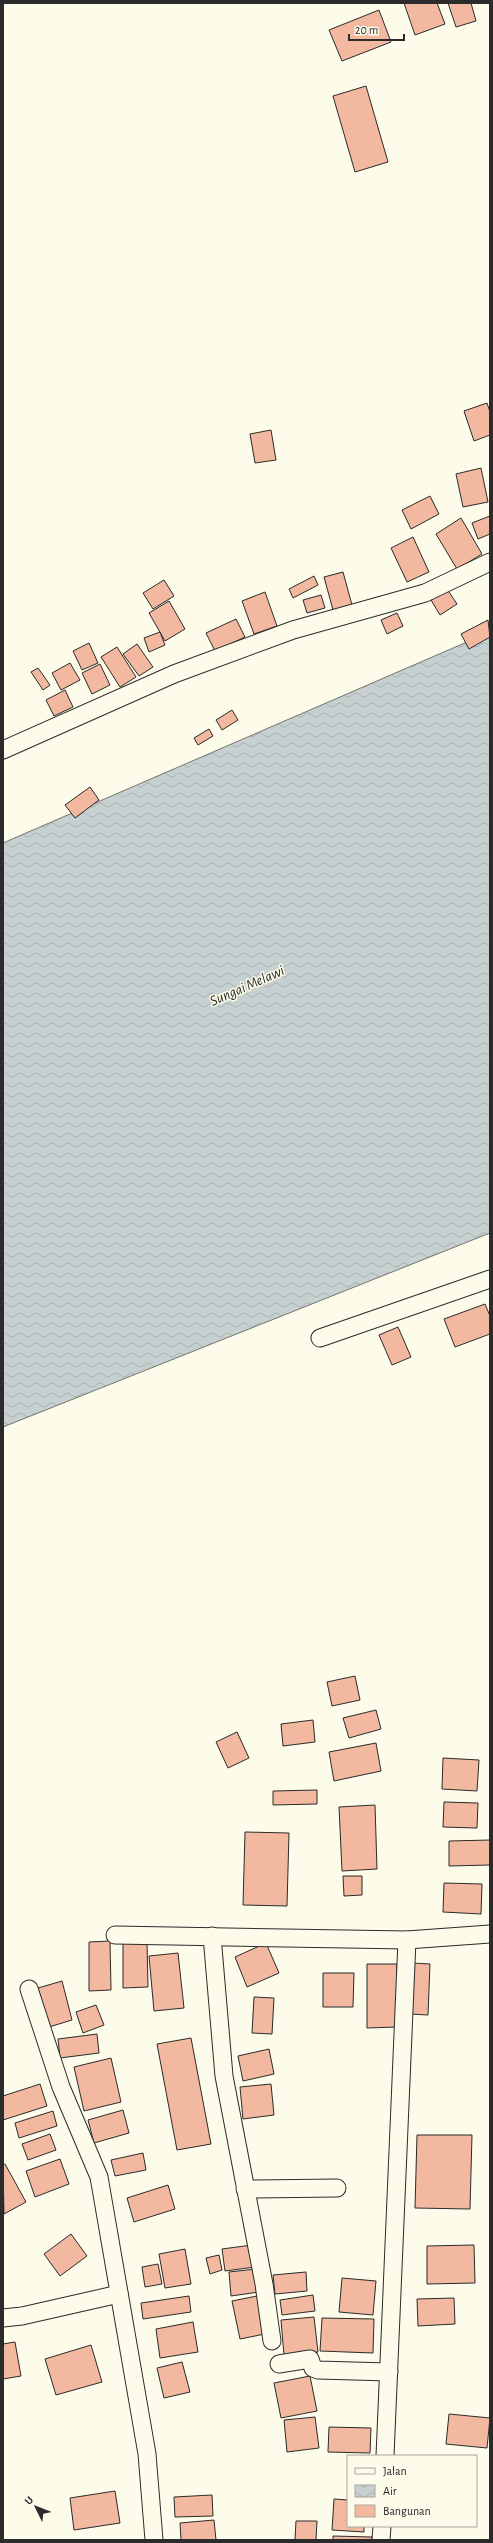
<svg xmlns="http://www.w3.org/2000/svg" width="493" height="2543" font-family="'Alegreya Sans',sans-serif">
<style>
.water{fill:url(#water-waves);stroke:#74746e}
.building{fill:#f2b8a0;stroke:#2b2b2b}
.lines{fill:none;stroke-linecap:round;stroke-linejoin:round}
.minor-casing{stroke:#2b2b2b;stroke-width:19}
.minor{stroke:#fdfbea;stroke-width:17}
.labels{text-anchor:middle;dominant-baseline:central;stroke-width:3;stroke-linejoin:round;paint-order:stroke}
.water-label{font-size:15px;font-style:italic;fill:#2b2b2b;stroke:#fdfbea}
</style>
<defs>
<pattern id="water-waves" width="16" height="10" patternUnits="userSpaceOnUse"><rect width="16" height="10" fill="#c7d0d0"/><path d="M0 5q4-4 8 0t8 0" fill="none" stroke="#abb3b3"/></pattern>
</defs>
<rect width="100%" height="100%" fill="#fdfbea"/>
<!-- water -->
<polygon class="water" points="490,632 490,1233 3,1427 3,843"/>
<!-- building -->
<g class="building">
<polygon points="404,3 437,3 445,24 415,35"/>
<polygon points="448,3 471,3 476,21 456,27"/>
<polygon points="379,10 391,42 342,61 329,30"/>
<polygon points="366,86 388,162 355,172 333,96"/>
<polygon points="487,403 490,412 490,435 474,441 464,411"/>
<polygon points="271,430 276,460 255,463 250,434"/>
<polygon points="481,468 488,502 463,507 456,474"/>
<polygon points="430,496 439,514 411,529 402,510"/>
<polygon points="490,516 490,534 478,539 472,523"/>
<polygon points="461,518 482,554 457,569 436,534"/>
<polygon points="413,537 429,572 407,582 391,548"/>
<polygon points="343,572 352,605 333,610 324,577"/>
<polygon points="314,576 318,585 293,598 289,589"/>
<polygon points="164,580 174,596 153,609 143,593"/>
<polygon points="447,589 457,604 440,615 431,600"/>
<polygon points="265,592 277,626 254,634 242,601"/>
<polygon points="321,595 325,608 307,613 303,600"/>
<polygon points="169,601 185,629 165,641 149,613"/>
<polygon points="397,613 403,626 387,634 381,620"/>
<polygon points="236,619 245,637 215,651 206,633"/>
<polygon points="488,620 490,637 469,649 461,634"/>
<polygon points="160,632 165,645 149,652 144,638"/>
<polygon points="89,643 98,663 82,670 73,651"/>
<polygon points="137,644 153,667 139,676 123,654"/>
<polygon points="117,647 136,677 120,687 101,657"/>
<polygon points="70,663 80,680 61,690 52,673"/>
<polygon points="100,664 110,685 92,694 82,673"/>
<polygon points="38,668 50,685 43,690 31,672"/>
<polygon points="65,690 73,707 54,716 46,700"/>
<polygon points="232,710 238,720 222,730 216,720"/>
<polygon points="209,729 213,736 198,745 194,738"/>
<polygon points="90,787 99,800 75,818 65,805"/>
<polygon points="485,1304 490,1316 490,1334 455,1347 444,1319"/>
<polygon points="398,1327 411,1357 392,1365 379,1335"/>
<polygon points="355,1676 360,1700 332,1706 327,1682"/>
<polygon points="376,1710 381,1729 349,1738 343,1718"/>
<polygon points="313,1720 315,1742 283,1746 281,1724"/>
<polygon points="237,1732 249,1758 228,1768 216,1742"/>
<polygon points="376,1743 381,1771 334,1781 329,1752"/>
<polygon points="443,1758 479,1760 477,1791 442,1789"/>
<polygon points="317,1790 317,1804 273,1805 273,1791"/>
<polygon points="444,1802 478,1803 477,1828 443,1827"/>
<polygon points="375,1805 377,1869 342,1871 339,1807"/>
<polygon points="245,1832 289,1833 287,1906 243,1905"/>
<polygon points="490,1840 490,1865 449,1866 449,1841"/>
<polygon points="343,1876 362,1876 362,1895 344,1896"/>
<polygon points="444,1883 482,1884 481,1914 443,1912"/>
<polygon points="110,1941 111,1990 89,1991 89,1942"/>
<polygon points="123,1942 147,1942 148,1987 123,1988"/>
<polygon points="266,1943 279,1973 247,1987 235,1957"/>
<polygon points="178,1953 184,2008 154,2011 149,1956"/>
<polygon points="412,1963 430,1964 428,2015 410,2014"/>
<polygon points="367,1964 397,1964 397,2027 367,2028"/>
<polygon points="323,1973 354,1973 353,2007 323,2007"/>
<polygon points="62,1981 72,2020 49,2027 38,1988"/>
<polygon points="254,1997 274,1998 272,2034 252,2033"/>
<polygon points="96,2005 104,2025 83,2033 76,2012"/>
<polygon points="97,2034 99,2053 60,2058 58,2039"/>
<polygon points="191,2038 211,2144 177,2150 157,2044"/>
<polygon points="269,2049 274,2074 243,2081 238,2056"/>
<polygon points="111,2058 121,2102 84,2111 74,2067"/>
<polygon points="40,2084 47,2106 3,2120 3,2096"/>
<polygon points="271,2084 274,2115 243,2119 240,2087"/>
<polygon points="123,2110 129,2133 94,2143 88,2120"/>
<polygon points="53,2111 57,2126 19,2138 15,2123"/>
<polygon points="50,2134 56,2150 28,2160 22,2144"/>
<polygon points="417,2135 472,2135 470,2209 415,2208"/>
<polygon points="143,2153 146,2170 115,2176 111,2160"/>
<polygon points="60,2159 69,2184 35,2197 26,2171"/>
<polygon points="5,2164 26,2202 4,2214 3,2165"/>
<polygon points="168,2185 175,2209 134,2222 127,2198"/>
<polygon points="71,2234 87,2256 60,2276 44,2254"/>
<polygon points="252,2245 255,2267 225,2271 222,2249"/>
<polygon points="474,2245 475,2283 427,2284 427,2246"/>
<polygon points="185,2249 191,2284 165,2288 159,2254"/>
<polygon points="219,2255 222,2270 210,2274 206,2258"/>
<polygon points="158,2264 162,2284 145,2287 142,2267"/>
<polygon points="256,2269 259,2292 231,2296 229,2272"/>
<polygon points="306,2272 307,2291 275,2294 273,2275"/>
<polygon points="342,2278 376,2281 373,2315 339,2312"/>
<polygon points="262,2295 270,2333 240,2339 232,2301"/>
<polygon points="313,2295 315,2311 282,2315 280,2300"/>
<polygon points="189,2296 191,2312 143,2319 141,2303"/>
<polygon points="454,2298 455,2324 418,2326 417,2299"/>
<polygon points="314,2317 318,2352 284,2355 281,2320"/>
<polygon points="322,2318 374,2319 373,2353 320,2351"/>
<polygon points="193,2322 198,2352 160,2358 156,2329"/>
<polygon points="15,2342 21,2376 3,2379 3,2344"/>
<polygon points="91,2345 102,2382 56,2395 45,2359"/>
<polygon points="182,2362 190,2392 164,2398 157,2368"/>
<polygon points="310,2376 317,2411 281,2418 274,2383"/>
<polygon points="449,2414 490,2418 487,2448 446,2444"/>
<polygon points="315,2417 319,2448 287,2452 284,2420"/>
<polygon points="329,2427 371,2428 370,2453 328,2452"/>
<polygon points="115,2491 120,2523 74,2530 70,2498"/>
<polygon points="212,2495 213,2516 175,2517 174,2497"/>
<polygon points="334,2499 348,2500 348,2526 364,2526 364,2532 332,2530"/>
<polygon points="214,2520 216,2540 181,2540 180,2523"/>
<polygon points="296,2521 317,2521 316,2540 295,2540"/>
<polygon points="333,2536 372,2537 372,2540 333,2540"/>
</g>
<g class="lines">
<!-- minor casing -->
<g class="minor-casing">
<g id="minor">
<polyline points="3,750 174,674 293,630 425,593 490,562"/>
<polyline points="320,1338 490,1279"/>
<polyline points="115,1935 407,1940 490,1934"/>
<polyline points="212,1936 224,2076 264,2284 272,2341"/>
<polyline points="29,1989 61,2087 99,2177 147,2454 154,2540"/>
<polyline points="245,2189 337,2188"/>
<polyline points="3,2318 22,2316 119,2294"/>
<polyline points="279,2364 310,2359 313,2368 318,2370 389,2372"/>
<polyline points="385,2456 407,1940"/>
<polyline points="381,2540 382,2526"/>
</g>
</g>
<!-- minor -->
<use href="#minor" class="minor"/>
</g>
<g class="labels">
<!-- water labels -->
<g class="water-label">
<text transform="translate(247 986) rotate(-24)">Sungai Melawi</text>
</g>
</g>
<!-- border -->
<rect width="493" height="2543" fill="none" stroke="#2b2b2b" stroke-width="8"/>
<!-- legend -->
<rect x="347" y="2455" width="130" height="72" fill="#fdfbea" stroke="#a9a89e"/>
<rect x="355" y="2468" width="20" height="6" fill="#fdfbea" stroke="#a9a89e"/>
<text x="383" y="2475" font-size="12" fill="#2b2b2b">Jalan</text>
<rect x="355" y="2485" width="20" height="12" fill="url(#water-waves)" stroke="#a9a89e"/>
<text x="383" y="2495" font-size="12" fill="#2b2b2b">Air</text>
<rect x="355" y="2505" width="20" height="12" fill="#f2b8a0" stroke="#a9a89e"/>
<text x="383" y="2515" font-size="12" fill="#2b2b2b">Bangunan</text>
<!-- north arrow -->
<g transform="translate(36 2507) rotate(313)" stroke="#fdfbea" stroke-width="3" paint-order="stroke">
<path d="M0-3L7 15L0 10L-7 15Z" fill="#2b2b2b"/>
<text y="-6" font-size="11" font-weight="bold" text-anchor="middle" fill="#2b2b2b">U</text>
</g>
<!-- scale -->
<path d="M349 34v6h55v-6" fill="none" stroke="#2b2b2b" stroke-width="2"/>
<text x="355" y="34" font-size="12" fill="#2b2b2b" stroke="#fdfbea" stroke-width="3" paint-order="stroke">20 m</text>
</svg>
